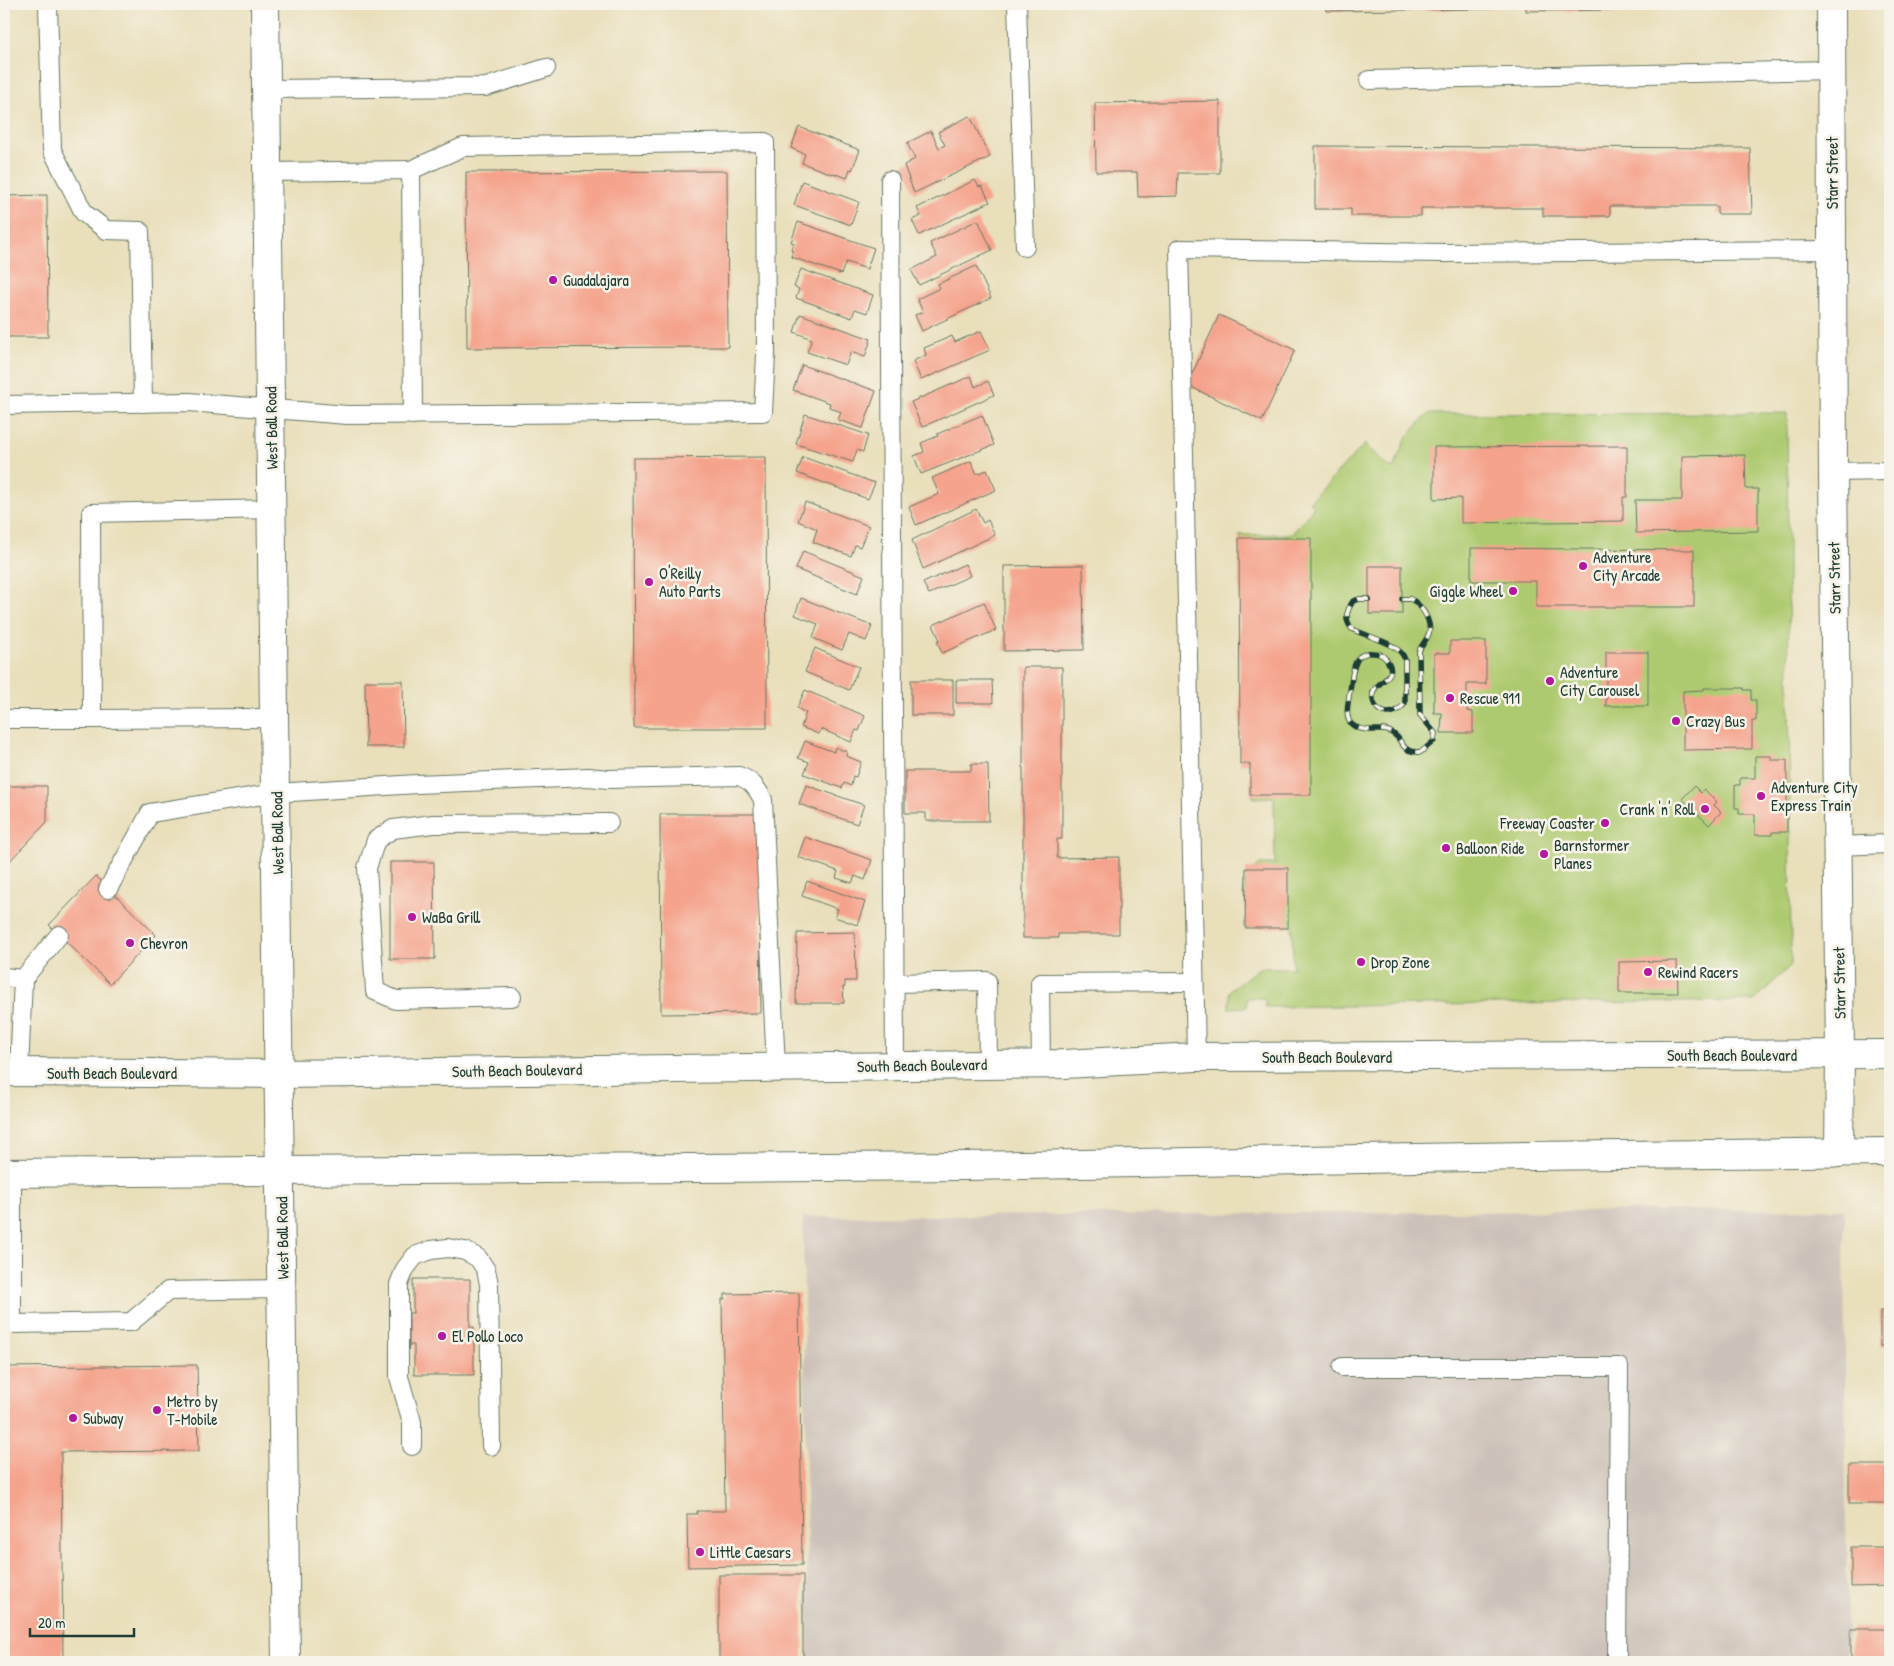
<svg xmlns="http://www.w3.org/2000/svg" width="1894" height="1666" font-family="'Patrick Hand',sans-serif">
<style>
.industrial{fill:#cdc2b9}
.green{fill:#aeca70;stroke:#668452}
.building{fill:#f5a38c}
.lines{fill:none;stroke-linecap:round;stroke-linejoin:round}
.lane-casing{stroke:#667663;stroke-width:20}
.street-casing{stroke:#667663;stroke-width:30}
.primary-casing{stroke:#667663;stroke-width:30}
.lane{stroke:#fff;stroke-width:18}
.street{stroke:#fff;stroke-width:28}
.primary{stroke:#fff;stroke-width:28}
.rail-casing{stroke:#1f3d34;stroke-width:5.5}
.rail{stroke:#f7f3e8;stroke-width:4;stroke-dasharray:11;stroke-linecap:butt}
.poi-dot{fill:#b5179e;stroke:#f7f3e8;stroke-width:2}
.labels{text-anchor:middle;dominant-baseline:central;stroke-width:5;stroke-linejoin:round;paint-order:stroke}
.street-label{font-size:16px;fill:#1f3d34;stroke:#f7f3e8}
.poi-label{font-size:16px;fill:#1f3d34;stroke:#f7f3e8;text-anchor:start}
</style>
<rect width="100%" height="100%" fill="#f7f3e8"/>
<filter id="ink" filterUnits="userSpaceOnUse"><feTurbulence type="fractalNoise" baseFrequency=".02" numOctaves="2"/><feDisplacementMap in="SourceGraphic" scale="10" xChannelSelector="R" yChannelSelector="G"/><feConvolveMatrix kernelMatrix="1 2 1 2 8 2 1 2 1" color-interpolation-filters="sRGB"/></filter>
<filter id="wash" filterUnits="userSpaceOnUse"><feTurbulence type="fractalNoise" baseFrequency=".0096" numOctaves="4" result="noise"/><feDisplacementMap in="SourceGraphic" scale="20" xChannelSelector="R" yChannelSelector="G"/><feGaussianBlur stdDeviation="1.12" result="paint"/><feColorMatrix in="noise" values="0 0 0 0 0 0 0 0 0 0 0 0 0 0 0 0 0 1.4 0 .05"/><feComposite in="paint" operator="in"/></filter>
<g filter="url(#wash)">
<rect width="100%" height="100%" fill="#e9dfbb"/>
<!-- industrial -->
<polygon class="industrial" points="1844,1209 1847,1662 808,1662 803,1217"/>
<!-- green -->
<polygon class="green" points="1787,413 1791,965 1754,1001 1265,1007 1265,998 1247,998 1246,1007 1229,1008 1229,991 1259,968 1293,968 1292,925 1264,925 1249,914 1243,894 1247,876 1260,864 1275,864 1274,797 1253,798 1253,756 1242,755 1240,535 1292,534 1314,507 1309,502 1365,444 1386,465 1393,469 1407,436 1428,414"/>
<g id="blocks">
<!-- building -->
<g class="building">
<polygon points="1326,4 1489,4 1489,9 1326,11"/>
<polygon points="1526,4 1619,4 1619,10 1526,11"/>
<polygon points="1702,4 1740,4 1740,7 1702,6"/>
<rect x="1887" y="90" width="3" height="48"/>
<polygon points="1220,101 1220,173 1178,173 1177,196 1138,197 1137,172 1096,172 1095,103"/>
<polygon points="970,116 990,157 914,193 904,165 915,159 907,143 931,131 939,148 945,145 938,132"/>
<polygon points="799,127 860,150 852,170 850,169 847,178 833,173 832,174 802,163 805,154 791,148"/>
<polygon points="1315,146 1750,148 1752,214 1717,214 1717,206 1610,206 1610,216 1543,216 1543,208 1421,208 1421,216 1351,216 1351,209 1315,209"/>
<polygon points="727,171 728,347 467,348 466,172"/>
<polygon points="975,180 979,187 982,186 990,202 919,235 912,220 921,216 917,208"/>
<polygon points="802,181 859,202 851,225 794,205"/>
<polygon points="47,195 48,337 4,337 4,196"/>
<polygon points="978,220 992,250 919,285 911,270 937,257 930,243"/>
<polygon points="798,222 874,248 867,269 846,262 841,274 791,257 793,251 791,251 794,243 791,242"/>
<polygon points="976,266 991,298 922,331 915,315 923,312 917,299 940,288 938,284"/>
<polygon points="801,269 873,295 867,313 855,309 852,318 796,298 799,289 794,287"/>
<polygon points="800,314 871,339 865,357 851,352 846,365 807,352 812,339 794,332"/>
<polygon points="1219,315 1295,350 1262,421 1187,385"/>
<polygon points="981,331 990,350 921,380 913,361 926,355 924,348 952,336 955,342"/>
<polygon points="802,365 876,391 863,428 838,420 841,412 829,407 830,403 793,390"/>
<polygon points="971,376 975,387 988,381 994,395 922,427 911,402"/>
<polygon points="805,414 868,435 863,452 857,450 853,462 796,444"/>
<polygon points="982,415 994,445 921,474 914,456 924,452 921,443 938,436 937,434"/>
<polygon points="1627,446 1627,497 1623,497 1623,521 1461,523 1461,498 1434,499 1434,447"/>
<polygon points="1745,455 1746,489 1758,489 1758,531 1636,533 1635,500 1682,500 1682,456"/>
<polygon points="766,457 767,728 634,728 633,458"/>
<polygon points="803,457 875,483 868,499 797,473"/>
<polygon points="971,461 977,474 987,470 996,490 916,525 909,507 939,494 932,478"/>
<polygon points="805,502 869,526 860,547 855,545 851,556 813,542 817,529 798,521"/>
<polygon points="976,509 983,523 988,520 995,535 923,569 912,540"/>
<polygon points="1239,538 1311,538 1311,795 1250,795 1250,764 1240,764"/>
<polygon points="1471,548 1694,550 1694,607 1536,607 1536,581 1471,581"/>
<polygon points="803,551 864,576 857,594 796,569"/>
<polygon points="965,564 970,576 929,594 923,583"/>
<polygon points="1083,565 1084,650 1004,651 1004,566"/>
<rect x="1369" y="566" width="33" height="48"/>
<polygon points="801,598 872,626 866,641 849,634 842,650 813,638 818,624 795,615"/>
<polygon points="984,602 996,630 942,653 937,641 940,640 933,625"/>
<polygon points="1450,641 1486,641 1486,684 1467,684 1467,711 1473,712 1473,733 1441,733 1442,713 1434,713 1434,653 1450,653"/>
<polygon points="815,648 859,667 849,690 805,672"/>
<rect x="1606" y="652" width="42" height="54"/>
<polygon points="1023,667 1062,667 1062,839 1057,839 1057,858 1119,857 1119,934 1058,934 1058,938 1023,938"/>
<rect x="911" y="680" width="42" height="35"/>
<polygon points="956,680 992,680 993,703 956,703"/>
<polygon points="365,681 403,681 404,747 366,747"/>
<polygon points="1704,688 1744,688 1744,690 1751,690 1751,700 1756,700 1756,721 1752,721 1752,749 1683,750 1683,691 1704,690"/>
<polygon points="805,690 865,716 859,731 856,730 851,742 821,729 818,734 801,727 806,713 797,708"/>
<polygon points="805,741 834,752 835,747 847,752 846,756 861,762 856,777 853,776 851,786 844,783 842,788 804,774 809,762 798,758"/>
<polygon points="1755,756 1771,756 1771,760 1787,760 1787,832 1772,832 1772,835 1755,835 1755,814 1739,814 1739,808 1735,808 1735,785 1740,785 1740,778 1755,778"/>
<polygon points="971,764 988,764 989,821 926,821 926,813 905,813 905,771 971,771"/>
<polygon points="806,785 864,805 857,824 799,804"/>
<polygon points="4,786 47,786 47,822 4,867"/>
<polygon points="1694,786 1701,793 1704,789 1717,802 1714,805 1721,812 1709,825 1682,799"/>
<polygon points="660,814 759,814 761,1013 661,1014"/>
<polygon points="805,837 872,860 865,880 855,876 852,883 836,878 838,871 798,857"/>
<polygon points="390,862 434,862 435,959 390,959"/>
<polygon points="1246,868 1288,868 1288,928 1245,928"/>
<polygon points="96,876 156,935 110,984 49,925"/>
<polygon points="807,881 865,902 857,925 835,917 838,909 802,896"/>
<polygon points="855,932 856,981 845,981 845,987 843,987 844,1003 796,1003 797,933"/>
<polygon points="1677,961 1678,993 1619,993 1619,962"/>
<polygon points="413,1279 470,1279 470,1327 474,1327 474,1375 414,1375 414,1345 409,1345 409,1313 413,1313"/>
<polygon points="799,1293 802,1565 688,1567 687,1514 697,1514 697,1511 725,1511 722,1299 725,1299 725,1294"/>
<rect x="1880" y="1311" width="10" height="35"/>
<polygon points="197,1365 199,1451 61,1452 63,1662 4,1662 4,1367"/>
<rect x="1849" y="1465" width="41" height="39"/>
<polygon points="1851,1547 1890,1547 1890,1586 1851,1587"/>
<rect x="719" y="1575" width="84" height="87"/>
<rect x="1851" y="1629" width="39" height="33"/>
</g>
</g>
</g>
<g filter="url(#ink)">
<use href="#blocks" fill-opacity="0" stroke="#667663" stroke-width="1"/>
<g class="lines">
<!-- lane casing -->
<g class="lane-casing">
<g id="lane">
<polyline points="48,4 52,150 84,213 106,230 140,231 143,403"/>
<polyline points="1017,4 1025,247"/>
<polyline points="1369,80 1832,70"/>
<polyline points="266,89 486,87 546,68"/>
<polyline points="268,172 411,170 413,415"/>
<polyline points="890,180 895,1066"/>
<polyline points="4,405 189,402 347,415 763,412 766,355 765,142 463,147 411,170"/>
<polyline points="1833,472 1890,471"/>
<polyline points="272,509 91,513 92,719 275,718"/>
<polyline points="4,719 92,719"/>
<polyline points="1837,846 1890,844"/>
<path d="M 108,889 L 150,813 L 276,793 L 417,784 L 589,777 L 608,779 L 739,776 C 752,781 757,788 763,800 L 776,1067"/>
<polyline points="4,977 23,979"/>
<polyline points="894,983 987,981 988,1065"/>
<polyline points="512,997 396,1000 375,991 367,868 376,840 393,829 433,824 609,823"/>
<polyline points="1196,1057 1184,455 1179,249 1443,253 1832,250"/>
<polyline points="1041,1064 1040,983 1194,982"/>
<polyline points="19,1072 23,979 59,935"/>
<polyline points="12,1172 12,1324 131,1322 168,1291 282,1289"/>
<polyline points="1342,1367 1619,1367 1617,1662"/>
<polyline points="412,1446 412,1422 399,1377 399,1284 405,1269 415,1256 431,1250 448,1248 465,1251 478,1258 486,1270 489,1284 491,1446"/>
</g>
</g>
<!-- street casing -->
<g class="street-casing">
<polyline id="street" points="1831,4 1833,472 1840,1054 1839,1153"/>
</g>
<!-- primary casing -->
<g class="primary-casing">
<g id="primary">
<polyline points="265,4 286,1662"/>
<polyline points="4,1072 280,1074 1064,1064 1196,1057 1890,1054"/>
<polyline points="4,1173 963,1166 1528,1156 1890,1152"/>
</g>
</g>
<!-- lane -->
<use href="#lane" class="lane"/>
<!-- street -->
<use href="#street" class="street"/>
<!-- primary -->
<use href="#primary" class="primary"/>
<!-- rail casing -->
<g class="rail-casing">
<path id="rail" d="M 1369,599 L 1359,599 L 1353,601 C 1346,612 1344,619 1352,629 C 1367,637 1401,643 1405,660 L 1405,703 C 1394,720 1370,714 1373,693 C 1375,681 1401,678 1386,659 C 1383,655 1379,653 1373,653 C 1368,652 1363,654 1359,657 C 1352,665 1352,680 1350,690 C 1346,715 1342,730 1374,730 C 1381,730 1387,729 1392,733 C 1405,740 1398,752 1421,752 L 1434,741 L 1435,733 L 1420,715 L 1419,651 C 1422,644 1427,640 1429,633 C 1432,622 1421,603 1410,599 C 1408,599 1405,599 1402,599"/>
</g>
<!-- rail -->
<use href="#rail" class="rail"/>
</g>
</g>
<!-- markers -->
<g class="poi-dot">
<circle cx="553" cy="280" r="5"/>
<circle cx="1583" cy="566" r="5"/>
<circle cx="649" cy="582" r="5"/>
<circle cx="1513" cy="591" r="5"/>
<circle cx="1550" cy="681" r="5"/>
<circle cx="1450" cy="698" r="5"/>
<circle cx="1676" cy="721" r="5"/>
<circle cx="1761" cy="796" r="5"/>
<circle cx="1705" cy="809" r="5"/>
<circle cx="1605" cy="823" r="5"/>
<circle cx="1446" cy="848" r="5"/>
<circle cx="1544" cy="854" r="5"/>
<circle cx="412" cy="917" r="5"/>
<circle cx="130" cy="943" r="5"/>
<circle cx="1361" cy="962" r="5"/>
<circle cx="1648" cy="972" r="5"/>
<circle cx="442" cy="1336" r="5"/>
<circle cx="157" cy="1410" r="5"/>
<circle cx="73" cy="1418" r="5"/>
<circle cx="700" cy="1552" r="5"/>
</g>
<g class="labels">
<!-- street labels -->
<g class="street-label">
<text transform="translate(1832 173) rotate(-90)">Starr Street</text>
<text transform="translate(271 428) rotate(-91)">West Ball Road</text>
<text transform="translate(1834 578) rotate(-91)">Starr Street</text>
<text transform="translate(277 833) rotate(-91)">West Ball Road</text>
<text transform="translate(1839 983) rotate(-91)">Starr Street</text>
<text x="1732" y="1055">South Beach Boulevard</text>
<text x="1327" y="1057">South Beach Boulevard</text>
<text transform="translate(922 1065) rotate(-1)">South Beach Boulevard</text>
<text transform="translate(517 1070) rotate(-1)">South Beach Boulevard</text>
<text x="112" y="1073">South Beach Boulevard</text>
<text transform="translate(282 1238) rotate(-91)">West Ball Road</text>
</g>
<!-- poi labels -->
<g class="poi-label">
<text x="563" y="280">Guadalajara</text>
<text x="1593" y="557">Adventure<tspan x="1593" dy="18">City Arcade</tspan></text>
<text x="659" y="573">O'Reilly<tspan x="659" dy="18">Auto Parts</tspan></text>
<text x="1503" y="591" text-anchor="end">Giggle Wheel</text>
<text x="1560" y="672">Adventure<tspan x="1560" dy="18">City Carousel</tspan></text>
<text x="1460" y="698">Rescue 911</text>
<text x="1686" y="721">Crazy Bus</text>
<text x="1771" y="787">Adventure City<tspan x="1771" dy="18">Express Train</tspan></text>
<text x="1695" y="809" text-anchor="end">Crank 'n' Roll</text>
<text x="1595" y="823" text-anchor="end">Freeway Coaster</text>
<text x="1554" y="845">Barnstormer<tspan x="1554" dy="18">Planes</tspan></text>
<text x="1456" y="848">Balloon Ride</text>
<text x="422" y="917">WaBa Grill</text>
<text x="140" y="943">Chevron</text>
<text x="1371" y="962">Drop Zone</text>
<text x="1658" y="972">Rewind Racers</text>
<text x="452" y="1336">El Pollo Loco</text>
<text x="167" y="1401">Metro by<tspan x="167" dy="18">T-Mobile</tspan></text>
<text x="83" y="1418">Subway</text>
<text x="710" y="1552">Little Caesars</text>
</g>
</g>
<!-- margin -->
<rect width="1894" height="1666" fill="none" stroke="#f7f3e8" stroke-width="20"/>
<!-- scale -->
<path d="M30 1628v8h104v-8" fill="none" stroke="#1f3d34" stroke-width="2.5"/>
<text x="38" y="1628" font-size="15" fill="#1f3d34" stroke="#f7f3e8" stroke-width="4" paint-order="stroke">20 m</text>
</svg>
